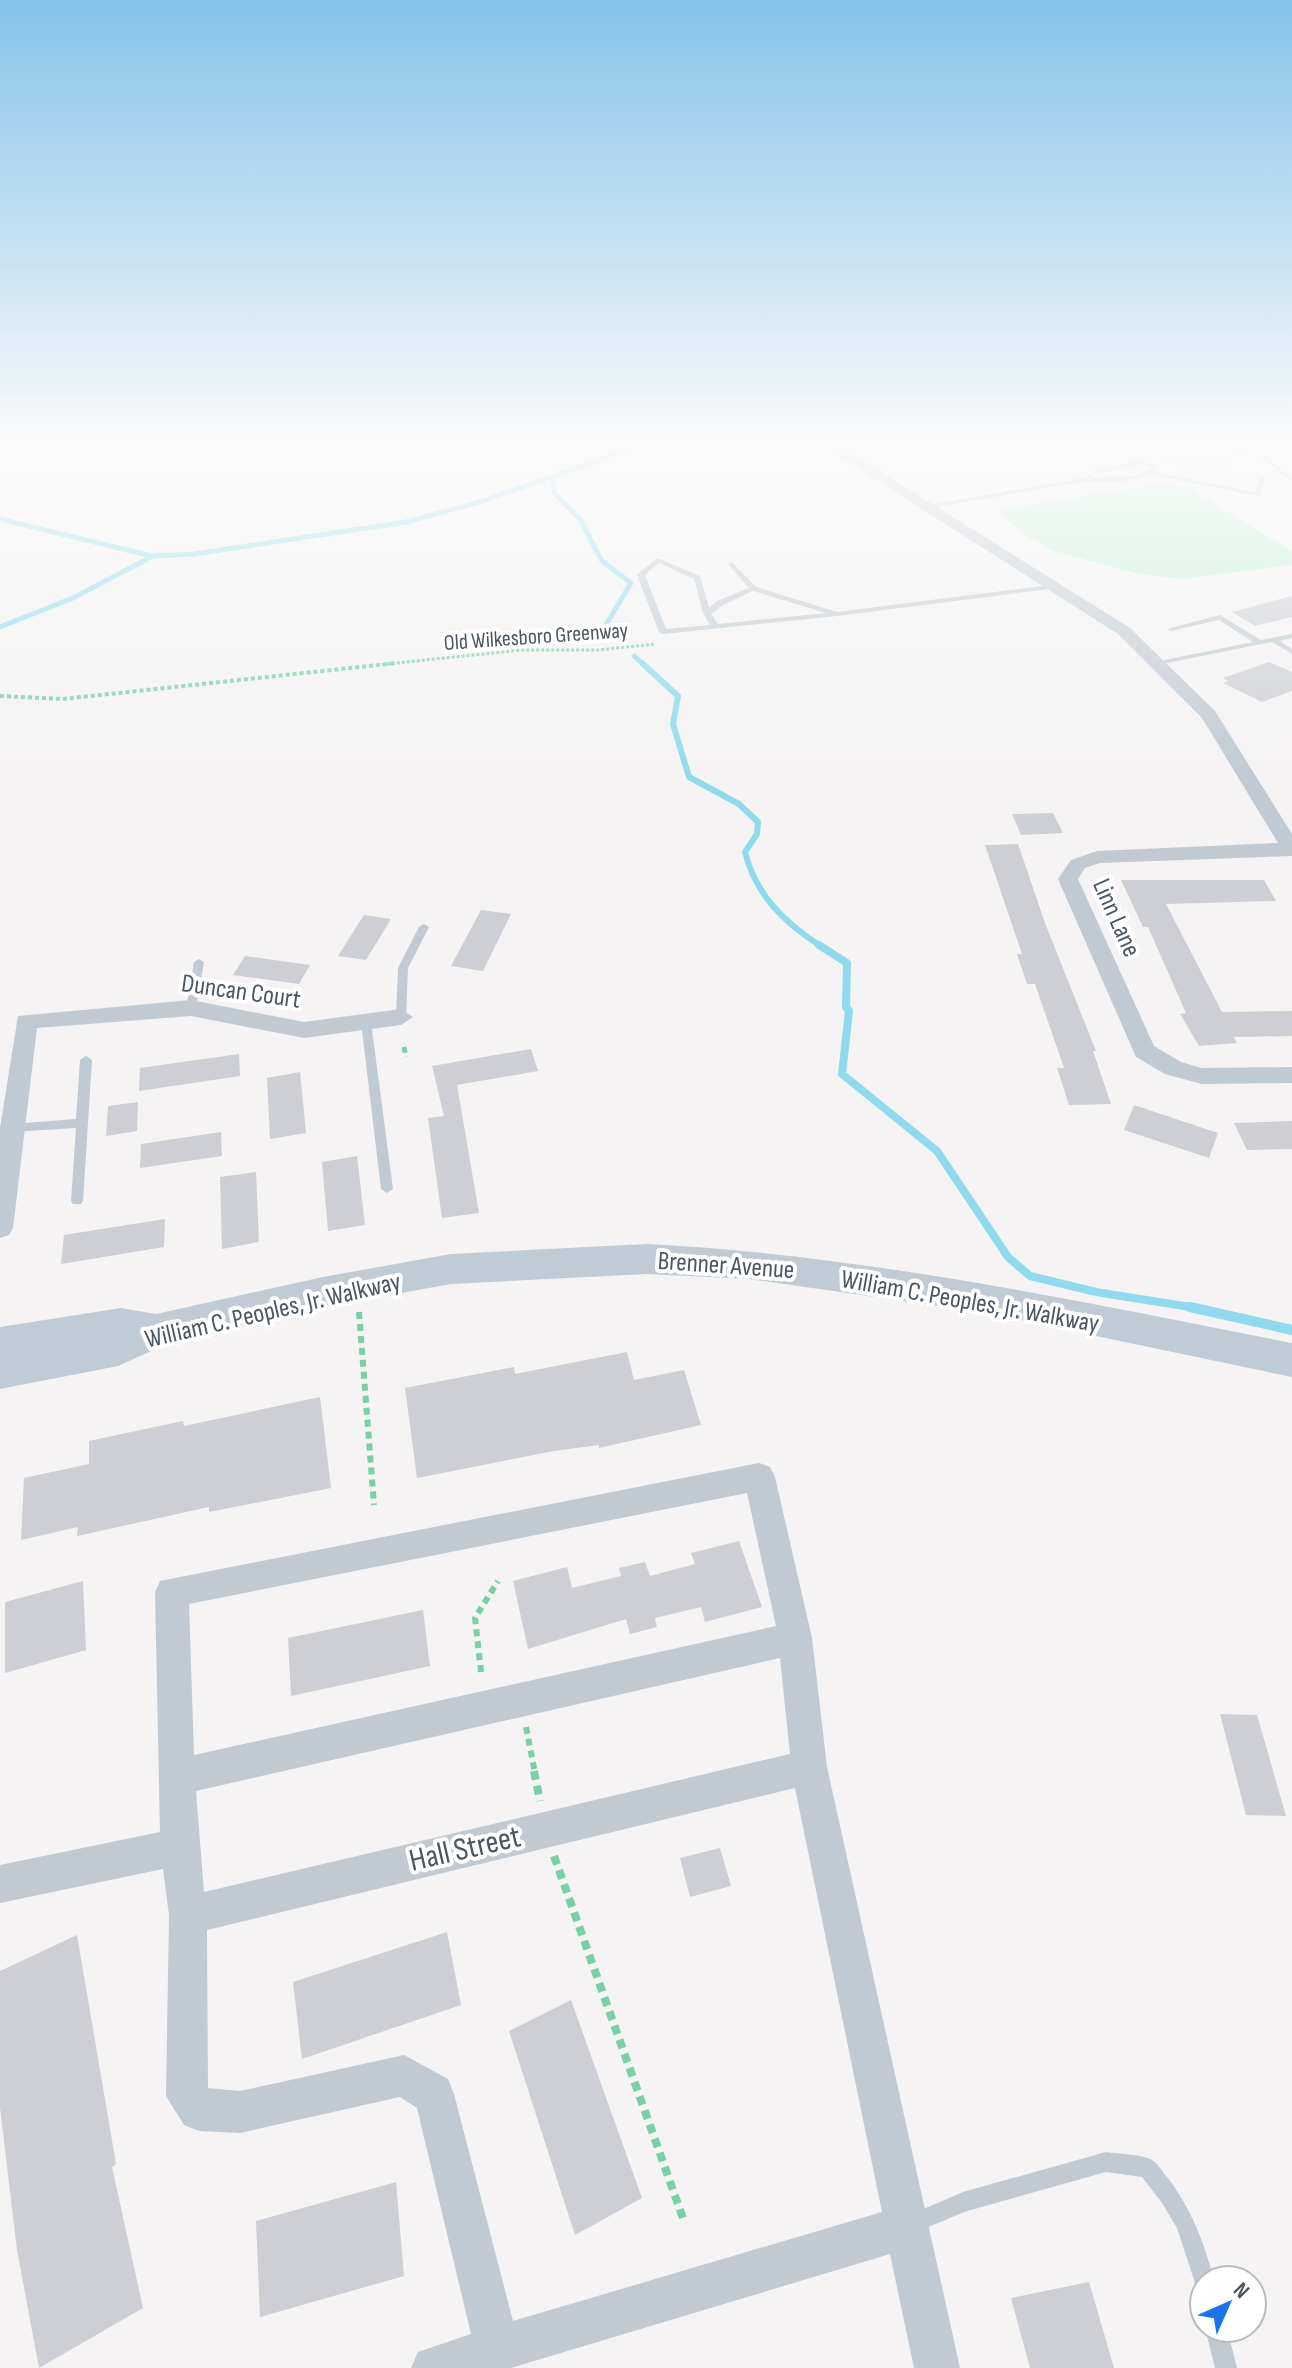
<svg xmlns="http://www.w3.org/2000/svg" width="1292" height="2368" font-family="'Sofia Sans Condensed',sans-serif">
<style>
.green{fill:#c3f1d5}
.lines{fill:none;stroke-linecap:round;stroke-linejoin:round}
.stream-far3{stroke:#90daee;stroke-width:5}
.stream-far2{stroke:#90daee;stroke-width:6}
.stream-far1{stroke:#90daee;stroke-width:8}
.stream{stroke:#90daee;stroke-width:10}
.building{fill:#cdcfd5}
.path-far4{stroke:#7ad0a6;stroke-width:3;stroke-dasharray:3 2;stroke-linecap:butt}
.path-far3{stroke:#7ad0a6;stroke-width:4;stroke-dasharray:4 3;stroke-linecap:butt}
.path-far2{stroke:#7ad0a6;stroke-width:5;stroke-dasharray:6 4;stroke-linecap:butt}
.path-far1{stroke:#7ad0a6;stroke-width:6;stroke-dasharray:7 5;stroke-linecap:butt}
.path{stroke:#7ad0a6;stroke-width:8;stroke-dasharray:9 6;stroke-linecap:butt}
.lane{fill:#c1cad2;fill-rule:evenodd}
.street{fill:#c1cad2;fill-rule:evenodd}
.secondary{fill:#c1cbd6;fill-rule:evenodd}
.labels{text-anchor:middle;dominant-baseline:central;stroke-width:8;stroke-linejoin:round;paint-order:stroke}
.far-street-label{font-size:22px;fill:#4a5661;stroke:#fff}
.street-label{font-size:26px;fill:#4a5661;stroke:#fff}
.near-street-label{font-size:32px;fill:#4a5661;stroke:#fff}
</style>
<rect width="100%" height="100%" fill="#f5f3f3"/>
<!-- green -->
<g class="green">
<polygon points="1180,445 1190,445 1231,464 1193,474 1150,452"/>
<polygon points="1167,483 1186,486 1292,551 1292,565 1181,579 1139,574 1057,552 1026,536 996,510"/>
</g>
<g class="lines">
<!-- stream-far3 -->
<g class="stream-far3">
<polyline points="553,476 554,493 580,519 602,561 631,583 603,630"/>
<polyline points="0,519 151,556 194,554 406,522 480,502 641,445"/>
<polyline points="0,627 73,598 151,557"/>
<polyline points="634,656 644,665"/>
</g>
<!-- stream-far2 -->
<path class="stream-far2" d="M 642,663 L 678,696 L 673,724 L 689,777 L 739,804 L 758,822 L 757,834 L 745,852 C 756,896 785,923 822,947"/>
<!-- stream-far1 -->
<polyline class="stream-far1" points="819,945 847,963 846,1007 849,1011 842,1074 937,1151 1008,1257 1030,1276 1096,1292 1203,1309"/>
<!-- stream -->
<polyline class="stream" points="1190,1307 1292,1330"/>
</g>
<!-- building -->
<g class="building">
<polygon points="1292,596 1292,617 1255,626 1232,612"/>
<polygon points="1269,662 1292,672 1292,691 1262,702 1223,683 1228,681 1223,678"/>
<polygon points="1053,813 1063,833 1021,835 1012,814"/>
<polygon points="1018,844 1045,923 1096,1051 1093,1051 1111,1104 1069,1105 1057,1068 1064,1068 1035,984 1027,984 1017,954 1022,954 985,845"/>
<polygon points="1121,880 1264,880 1276,901 1166,904 1222,1012 1292,1011 1292,1036 1234,1037 1237,1043 1199,1046 1180,1014 1186,1013 1148,927 1143,927"/>
<polygon points="481,910 511,914 483,971 451,966"/>
<polygon points="364,915 391,919 366,960 338,956"/>
<polygon points="245,956 310,965 299,984 233,975"/>
<polygon points="531,1049 538,1071 457,1085 479,1213 442,1218 428,1118 444,1116 432,1066"/>
<polygon points="239,1054 240,1076 139,1091 140,1068"/>
<polygon points="300,1072 306,1133 270,1139 267,1078"/>
<polygon points="138,1102 137,1131 106,1136 108,1106"/>
<polygon points="1134,1105 1218,1133 1209,1158 1124,1130"/>
<polygon points="1292,1121 1292,1149 1247,1150 1234,1123"/>
<polygon points="221,1132 222,1156 140,1168 141,1144"/>
<polygon points="357,1156 365,1225 328,1231 322,1162"/>
<polygon points="256,1172 259,1242 222,1249 220,1177"/>
<polygon points="165,1219 164,1247 61,1264 64,1235"/>
<polygon points="627,1352 634,1380 684,1370 701,1425 599,1448 599,1445 554,1451 417,1478 405,1388 514,1367 515,1374"/>
<polygon points="320,1397 331,1488 209,1512 209,1507 77,1536 78,1527 21,1540 24,1478 89,1464 89,1441 183,1421 184,1426"/>
<polygon points="739,1541 762,1607 705,1622 701,1607 655,1618 657,1627 630,1634 626,1619 528,1649 513,1581 567,1567 572,1588 621,1576 619,1568 645,1562 650,1576 695,1564 691,1553"/>
<polygon points="83,1581 86,1650 5,1673 5,1602"/>
<polygon points="423,1610 430,1666 291,1696 288,1638"/>
<polygon points="1220,1714 1257,1715 1286,1816 1246,1815"/>
<polygon points="720,1848 731,1886 690,1897 680,1858"/>
<polygon points="447,1932 461,2005 302,2059 293,1982"/>
<polygon points="77,1935 116,2164 112,2167 143,2308 39,2368 17,2250 0,2108 0,1971"/>
<polygon points="571,2000 642,2198 575,2235 509,2031"/>
<polygon points="396,2182 404,2276 260,2317 256,2221"/>
<polygon points="1089,2282 1114,2368 1030,2368 1011,2298"/>
</g>
<g class="lines">
<!-- path-far4 -->
<g class="path-far4">
<polyline points="1212,445 1267,459 1292,481"/>
<polyline points="377,665 522,650 598,650 655,644"/>
</g>
<!-- path-far3 -->
<polyline class="path-far3" points="0,696 63,699 396,663"/>
<!-- path-far2 -->
<polyline class="path-far2" points="404,1047 406,1057"/>
<!-- path-far1 -->
<g class="path-far1">
<polyline points="359,1312 374,1505"/>
<polyline points="481,1672 475,1618 498,1581"/>
<polyline points="526,1727 535,1773"/>
</g>
<!-- path -->
<g class="path">
<polyline points="534,1771 540,1801"/>
<polyline points="554,1856 684,2221"/>
</g>
<!-- lane -->
<g class="lane">
<path d="M 1139,460 L 1159,466 L 1159,468 L 1155,472 L 1255,492 L 1260,477 L 1265,478 L 1261,494 L 1258,496 L 1150,475 L 1125,481 L 1089,481 L 928,508 L 925,506 L 1087,477 L 1090,473 ZM 1139,464 L 1152,468 L 1134,476 L 1093,477 L 1094,475 Z"/>
<path d="M 656,559 L 660,559 L 700,576 L 709,608 L 717,601 L 749,588 L 728,564 L 732,562 L 756,587 L 837,612 L 1057,584 L 1061,586 L 1057,588 L 837,616 L 663,634 L 659,632 L 637,575 ZM 659,563 L 694,579 L 703,613 L 710,625 L 666,629 L 645,575 ZM 753,591 L 826,613 L 718,624 L 711,614 L 723,605 Z"/>
<polygon points="1220,615 1261,640 1292,634 1292,638 1280,641 1292,649 1292,654 1272,642 1157,665 1157,661 1160,661 1253,642 1219,620 1171,631 1167,629"/>
<polygon points="424,924 429,927 408,968 406,1017 401,1021 396,1017 398,968 419,927"/>
<polygon points="199,959 204,962 196,1008 191,1011 186,1008 194,962"/>
<polygon points="366,1018 371,1022 393,1189 387,1193 381,1189 361,1022"/>
<polygon points="86,1056 92,1060 83,1201 81,1204 73,1204 71,1201 76,1128 12,1132 6,1128 12,1124 76,1119 80,1060"/>
<path d="M 1106,2152 C 1120,2154 1137,2154 1150,2159 C 1157,2162 1162,2171 1167,2177 C 1191,2208 1204,2242 1214,2280 L 1204,2280 L 1204,2292 L 1197,2289 L 1177,2228 L 1162,2203 L 1142,2177 L 1106,2172 L 964,2212 L 912,2234 L 905,2231 L 902,2224 L 905,2217 L 963,2192 Z"/>
<polygon points="1205,2328 1227,2328 1237,2368 1215,2368"/>
</g>
<!-- street -->
<g class="street">
<polygon points="821,445 838,445 1130,628 1215,711 1292,834 1292,856 1100,863 1085,868 1078,879 1154,1046 1181,1062 1202,1068 1292,1067 1292,1083 1202,1084 1165,1074 1136,1057 1058,879 1071,860 1097,851 1278,843 1202,718 1118,634"/>
<polygon points="191,1000 304,1022 401,1009 413,1017 401,1025 304,1038 191,1016 37,1028 13,1228 9,1235 0,1238 0,1128 18,1016"/>
<path d="M 759,1463 L 770,1467 L 775,1477 L 812,1638 L 827,1767 L 960,2368 L 914,2368 L 890,2254 L 511,2368 L 411,2368 L 418,2352 L 471,2334 L 417,2108 L 400,2097 L 240,2133 L 199,2131 L 184,2125 L 166,2096 L 169,1915 L 163,1869 L 0,1903 L 0,1865 L 160,1832 L 155,1592 L 160,1581 ZM 747,1493 L 776,1626 L 194,1755 L 189,1604 ZM 780,1658 L 790,1754 L 204,1892 L 196,1791 ZM 795,1788 L 882,2212 L 513,2321 L 454,2094 L 448,2079 L 404,2055 L 240,2091 L 208,2088 L 207,1930 Z"/>
</g>
<!-- secondary -->
<path class="secondary" d="M 647,1244 C 865,1255 1078,1301 1292,1343 L 1292,1377 L 986,1313 L 749,1279 L 647,1274 L 451,1284 L 323,1307 L 167,1344 L 118,1366 L 0,1389 L 0,1327 L 121,1308 L 156,1314 L 323,1277 L 451,1254 Z"/>
</g>
<!-- sky -->
<linearGradient id="sky" x2="0" y2="1"><stop stop-color="#85c3ea"/><stop offset="0.57" stop-color="#fafafa"/><stop offset="1" stop-color="#fafafa" stop-opacity="0"/></linearGradient>
<rect width="1292" height="777" fill="url(#sky)"/>
<g class="labels">
<!-- far-street labels -->
<g class="far-street-label">
<text transform="translate(536 637) rotate(-4)">Old Wilkesboro Greenway</text>
</g>
<!-- street labels -->
<g class="street-label">
<text transform="translate(1116 918) rotate(66)">Linn Lane</text>
<text transform="translate(241 992) rotate(8)">Duncan Court</text>
<text transform="translate(726 1266) rotate(4)">Brenner Avenue</text>
<text transform="translate(970 1302) rotate(10)">William C. Peoples, Jr. Walkway</text>
<text transform="translate(273 1311) rotate(-13)">William C. Peoples, Jr. Walkway</text>
</g>
<!-- near-street labels -->
<g class="near-street-label">
<text transform="translate(465 1849) rotate(-13)">Hall Street</text>
</g>
</g>
<!-- north arrow -->
<g transform="translate(1228 2304) rotate(45)"><circle r="38" fill="#ffffff" stroke="#b7bbc0" stroke-width="2"/>
<path d="M0-6L14 30L0 20L-14 30Z" fill="#1a73e8"/>
<text y="-12" font-size="22" font-weight="bold" text-anchor="middle" fill="#4a5661">N</text>
</g>
</svg>
